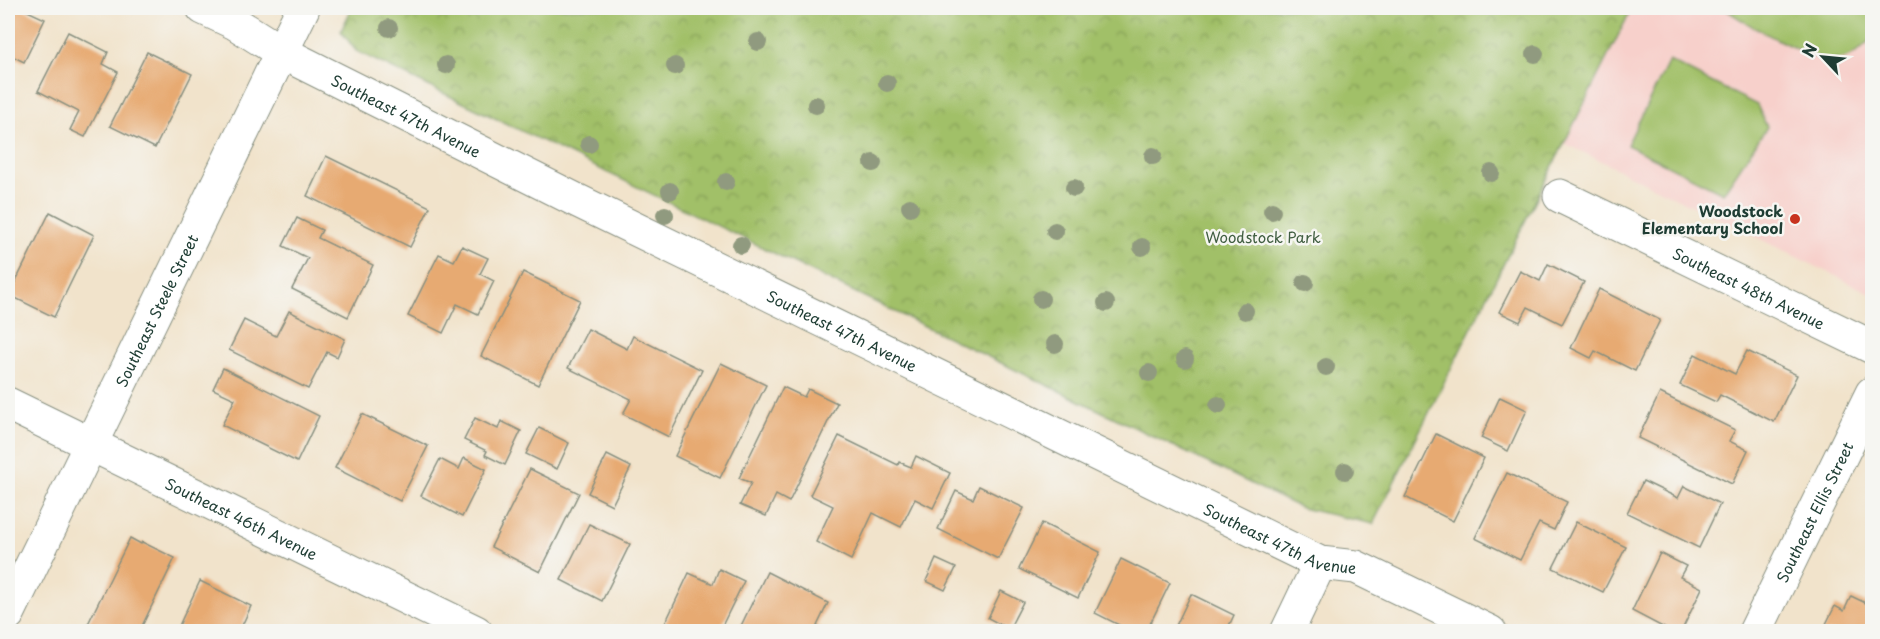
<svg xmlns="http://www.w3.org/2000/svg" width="1880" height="639" font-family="'Playpen Sans',sans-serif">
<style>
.built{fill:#f7d0cb}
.park{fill:url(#park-crowns);stroke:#607e4e;stroke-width:1.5}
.pitch{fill:#a1c068;stroke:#607e4e;stroke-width:1.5}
.building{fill:#e7aa72}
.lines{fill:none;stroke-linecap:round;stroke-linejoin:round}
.minor-casing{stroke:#889080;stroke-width:35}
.minor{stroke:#fff;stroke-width:33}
.tree{fill:#909a7f}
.poi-dot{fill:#c8321e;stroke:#f6f6f2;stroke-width:2}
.labels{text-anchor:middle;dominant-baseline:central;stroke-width:5;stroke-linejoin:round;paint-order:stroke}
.street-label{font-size:15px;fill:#1f3d34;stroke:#f6f6f2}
.poi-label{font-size:15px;font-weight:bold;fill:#1f3d34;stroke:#f6f6f2;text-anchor:end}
.park-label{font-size:15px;fill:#405e41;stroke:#f6f6f2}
</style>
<defs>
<pattern id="park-crowns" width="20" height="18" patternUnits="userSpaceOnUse" patternTransform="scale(1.5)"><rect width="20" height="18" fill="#a1c068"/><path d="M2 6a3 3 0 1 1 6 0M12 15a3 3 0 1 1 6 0" fill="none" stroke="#839d56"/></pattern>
</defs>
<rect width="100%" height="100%" fill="#f6f6f2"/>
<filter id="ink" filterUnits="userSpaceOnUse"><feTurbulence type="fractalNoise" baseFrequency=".0167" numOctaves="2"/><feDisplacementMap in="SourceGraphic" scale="12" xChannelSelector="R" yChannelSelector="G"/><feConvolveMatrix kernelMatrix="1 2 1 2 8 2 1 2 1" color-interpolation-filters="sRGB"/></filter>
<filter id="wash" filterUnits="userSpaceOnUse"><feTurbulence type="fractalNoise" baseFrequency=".008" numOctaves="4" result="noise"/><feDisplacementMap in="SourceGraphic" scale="24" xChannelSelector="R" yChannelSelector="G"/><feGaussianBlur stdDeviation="1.35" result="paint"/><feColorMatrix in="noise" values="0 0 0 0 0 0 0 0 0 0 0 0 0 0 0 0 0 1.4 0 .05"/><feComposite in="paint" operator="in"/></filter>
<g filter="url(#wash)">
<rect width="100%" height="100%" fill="#f1e3cb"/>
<!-- built -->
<polygon class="built" points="1632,8 1872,8 1872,294 1564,143"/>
<!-- park -->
<polygon class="park" points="352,8 1632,8 1373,524 1301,508 356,51 341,31"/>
<!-- pitch -->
<g class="pitch">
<path d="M 1724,8 L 1872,8 L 1872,38 C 1863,48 1853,58 1838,60 C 1817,64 1742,22 1724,8 Z"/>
<polygon points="1669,61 1757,105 1767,127 1723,193 1627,145"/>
</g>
<g id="blocks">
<!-- building -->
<g class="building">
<polygon points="8,8 21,8 45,19 24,62 8,54"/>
<polygon points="68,32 108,52 103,64 118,72 85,137 70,130 79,112 38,91"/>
<polygon points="147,52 192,74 155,148 110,126"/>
<polygon points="326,156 430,207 410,247 307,196"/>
<polygon points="50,212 94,235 54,317 9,295"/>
<polygon points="297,218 322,230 318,238 373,265 348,317 292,289 308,258 283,246"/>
<polygon points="462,246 488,258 480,274 494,281 478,314 457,304 443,333 408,316 439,254 454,261"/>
<polygon points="1548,264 1584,282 1562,324 1528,307 1520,322 1499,312 1520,271 1540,281"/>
<polygon points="523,272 580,300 538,385 481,356"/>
<polygon points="1599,289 1660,320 1635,371 1595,351 1591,358 1571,348"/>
<polygon points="289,311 345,339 337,357 327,352 308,389 229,350 244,320 276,336"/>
<polygon points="588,329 627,349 633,336 702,370 669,437 623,414 631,399 568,368"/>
<polygon points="1747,351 1797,375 1774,422 1720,395 1716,402 1680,385 1695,354 1735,374"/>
<polygon points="721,363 766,385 720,478 675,456"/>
<polygon points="223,368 319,416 297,462 222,425 235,399 213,389"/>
<polygon points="783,387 804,397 808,389 837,403 789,502 776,495 766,516 740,505 751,483 739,478"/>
<polygon points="1660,393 1735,430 1729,441 1748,450 1732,484 1638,438"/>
<polygon points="1500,397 1527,410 1508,451 1481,438"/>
<polygon points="362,414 428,446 400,501 335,468"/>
<polygon points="475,418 498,429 501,421 521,431 505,465 485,455 487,451 464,440"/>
<polygon points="539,428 569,443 557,469 526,454"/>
<polygon points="1436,434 1484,458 1453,521 1405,497"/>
<polygon points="839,436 898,465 899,462 911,467 916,456 950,473 933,508 915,499 901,527 873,513 851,560 816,542 833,506 810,495"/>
<polygon points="607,455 631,467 612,505 588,493"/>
<polygon points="464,458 486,469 462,517 421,496 440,459 459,469"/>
<polygon points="530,469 579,493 540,572 491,547"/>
<polygon points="1507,473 1567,502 1554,530 1539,523 1520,560 1475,538"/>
<polygon points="1643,481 1678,498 1684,486 1720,504 1699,548 1627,513"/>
<polygon points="979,486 1024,508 998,559 938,529 956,491 973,499"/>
<polygon points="1576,522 1626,547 1603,592 1553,568"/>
<polygon points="1042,523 1100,552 1078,598 1019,569"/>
<polygon points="589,524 630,544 602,601 561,580"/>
<polygon points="130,538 141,544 142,542 175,558 139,632 84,632"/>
<polygon points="1660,553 1686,566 1680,577 1702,588 1681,632 1672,632 1632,611"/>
<polygon points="936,559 956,568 945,590 926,581"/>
<polygon points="1121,559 1170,583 1146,632 1133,632 1095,613"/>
<polygon points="719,569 744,581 719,632 661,632 689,573 713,584"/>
<polygon points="767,572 828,603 817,626 829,632 738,632"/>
<polygon points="200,581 251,606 239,632 176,632"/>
<polygon points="1001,591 1023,602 1009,629 988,618"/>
<polygon points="1191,594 1234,615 1226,632 1173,632"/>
<polygon points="1851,596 1872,606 1872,632 1822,632 1835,606 1844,611"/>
</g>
</g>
</g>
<g filter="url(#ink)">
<use href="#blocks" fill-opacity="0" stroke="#889080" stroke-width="1.5"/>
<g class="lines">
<!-- minor casing -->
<g class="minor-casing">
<g id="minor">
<path id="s1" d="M 203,8 L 235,23 L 281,52 L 576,200 L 1320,563 L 1356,567 L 1490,632"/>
<path id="s2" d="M 1560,196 L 1872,347"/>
<path id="s3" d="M 8,404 L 476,632"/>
<path id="s4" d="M 8,614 L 303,8"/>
<polyline points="1287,632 1320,563"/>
<path id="s5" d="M 1755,632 L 1872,393"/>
</g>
</g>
<!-- minor -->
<use href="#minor" class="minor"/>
</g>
<!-- trees -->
<g class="tree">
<circle cx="389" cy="28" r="9"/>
<circle cx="758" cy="42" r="9"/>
<circle cx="1535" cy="54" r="9"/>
<circle cx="446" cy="65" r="9"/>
<circle cx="675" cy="66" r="9"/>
<circle cx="887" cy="83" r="9"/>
<circle cx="816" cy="105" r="9"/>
<circle cx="589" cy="144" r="9"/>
<circle cx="1153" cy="156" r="9"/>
<circle cx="873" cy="163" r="9"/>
<circle cx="1491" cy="173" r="9"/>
<circle cx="726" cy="182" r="9"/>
<circle cx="1074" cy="188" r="9"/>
<circle cx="670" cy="191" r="9"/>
<circle cx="910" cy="207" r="9"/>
<circle cx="1272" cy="211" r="9"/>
<circle cx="665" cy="215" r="9"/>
<circle cx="1055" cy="231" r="9"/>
<circle cx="741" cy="245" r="9"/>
<circle cx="1142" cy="247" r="9"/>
<circle cx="1305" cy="283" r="9"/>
<circle cx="1041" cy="299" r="9"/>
<circle cx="1106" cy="303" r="9"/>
<circle cx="1245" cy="311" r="9"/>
<circle cx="1055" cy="344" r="9"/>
<circle cx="1185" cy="359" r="9"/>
<circle cx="1326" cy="367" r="9"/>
<circle cx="1149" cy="373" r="9"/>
<circle cx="1218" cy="405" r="9"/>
<circle cx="1345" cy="471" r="9"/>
</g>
</g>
<!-- markers -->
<circle class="poi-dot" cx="1795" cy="219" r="6"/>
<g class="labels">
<!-- street labels -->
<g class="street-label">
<text stroke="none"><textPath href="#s1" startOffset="230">Southeast 47th Avenue</textPath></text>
<text stroke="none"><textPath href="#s2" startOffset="210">Southeast 48th Avenue</textPath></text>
<text stroke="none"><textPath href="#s4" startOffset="338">Southeast Steele Street</textPath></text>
<text stroke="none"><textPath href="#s1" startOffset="716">Southeast 47th Avenue</textPath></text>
<text stroke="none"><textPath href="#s5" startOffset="134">Southeast Ellis Street</textPath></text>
<text stroke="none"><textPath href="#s3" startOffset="260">Southeast 46th Avenue</textPath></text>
<text stroke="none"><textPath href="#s1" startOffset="1202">Southeast 47th Avenue</textPath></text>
</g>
<!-- poi labels -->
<g class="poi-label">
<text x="1783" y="210">Woodstock<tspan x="1783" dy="17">Elementary School</tspan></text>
</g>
<!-- park labels -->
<g class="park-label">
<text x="1263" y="236">Woodstock Park</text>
</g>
</g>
<!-- margin -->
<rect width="1880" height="639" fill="none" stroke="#f6f6f2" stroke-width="30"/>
<!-- north arrow -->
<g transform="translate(1823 57) rotate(296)" stroke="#f6f6f2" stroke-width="4.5" paint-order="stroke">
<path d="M0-4.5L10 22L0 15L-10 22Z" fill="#1f3d34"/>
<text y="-9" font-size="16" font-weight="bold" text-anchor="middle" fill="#1f3d34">N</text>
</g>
</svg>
